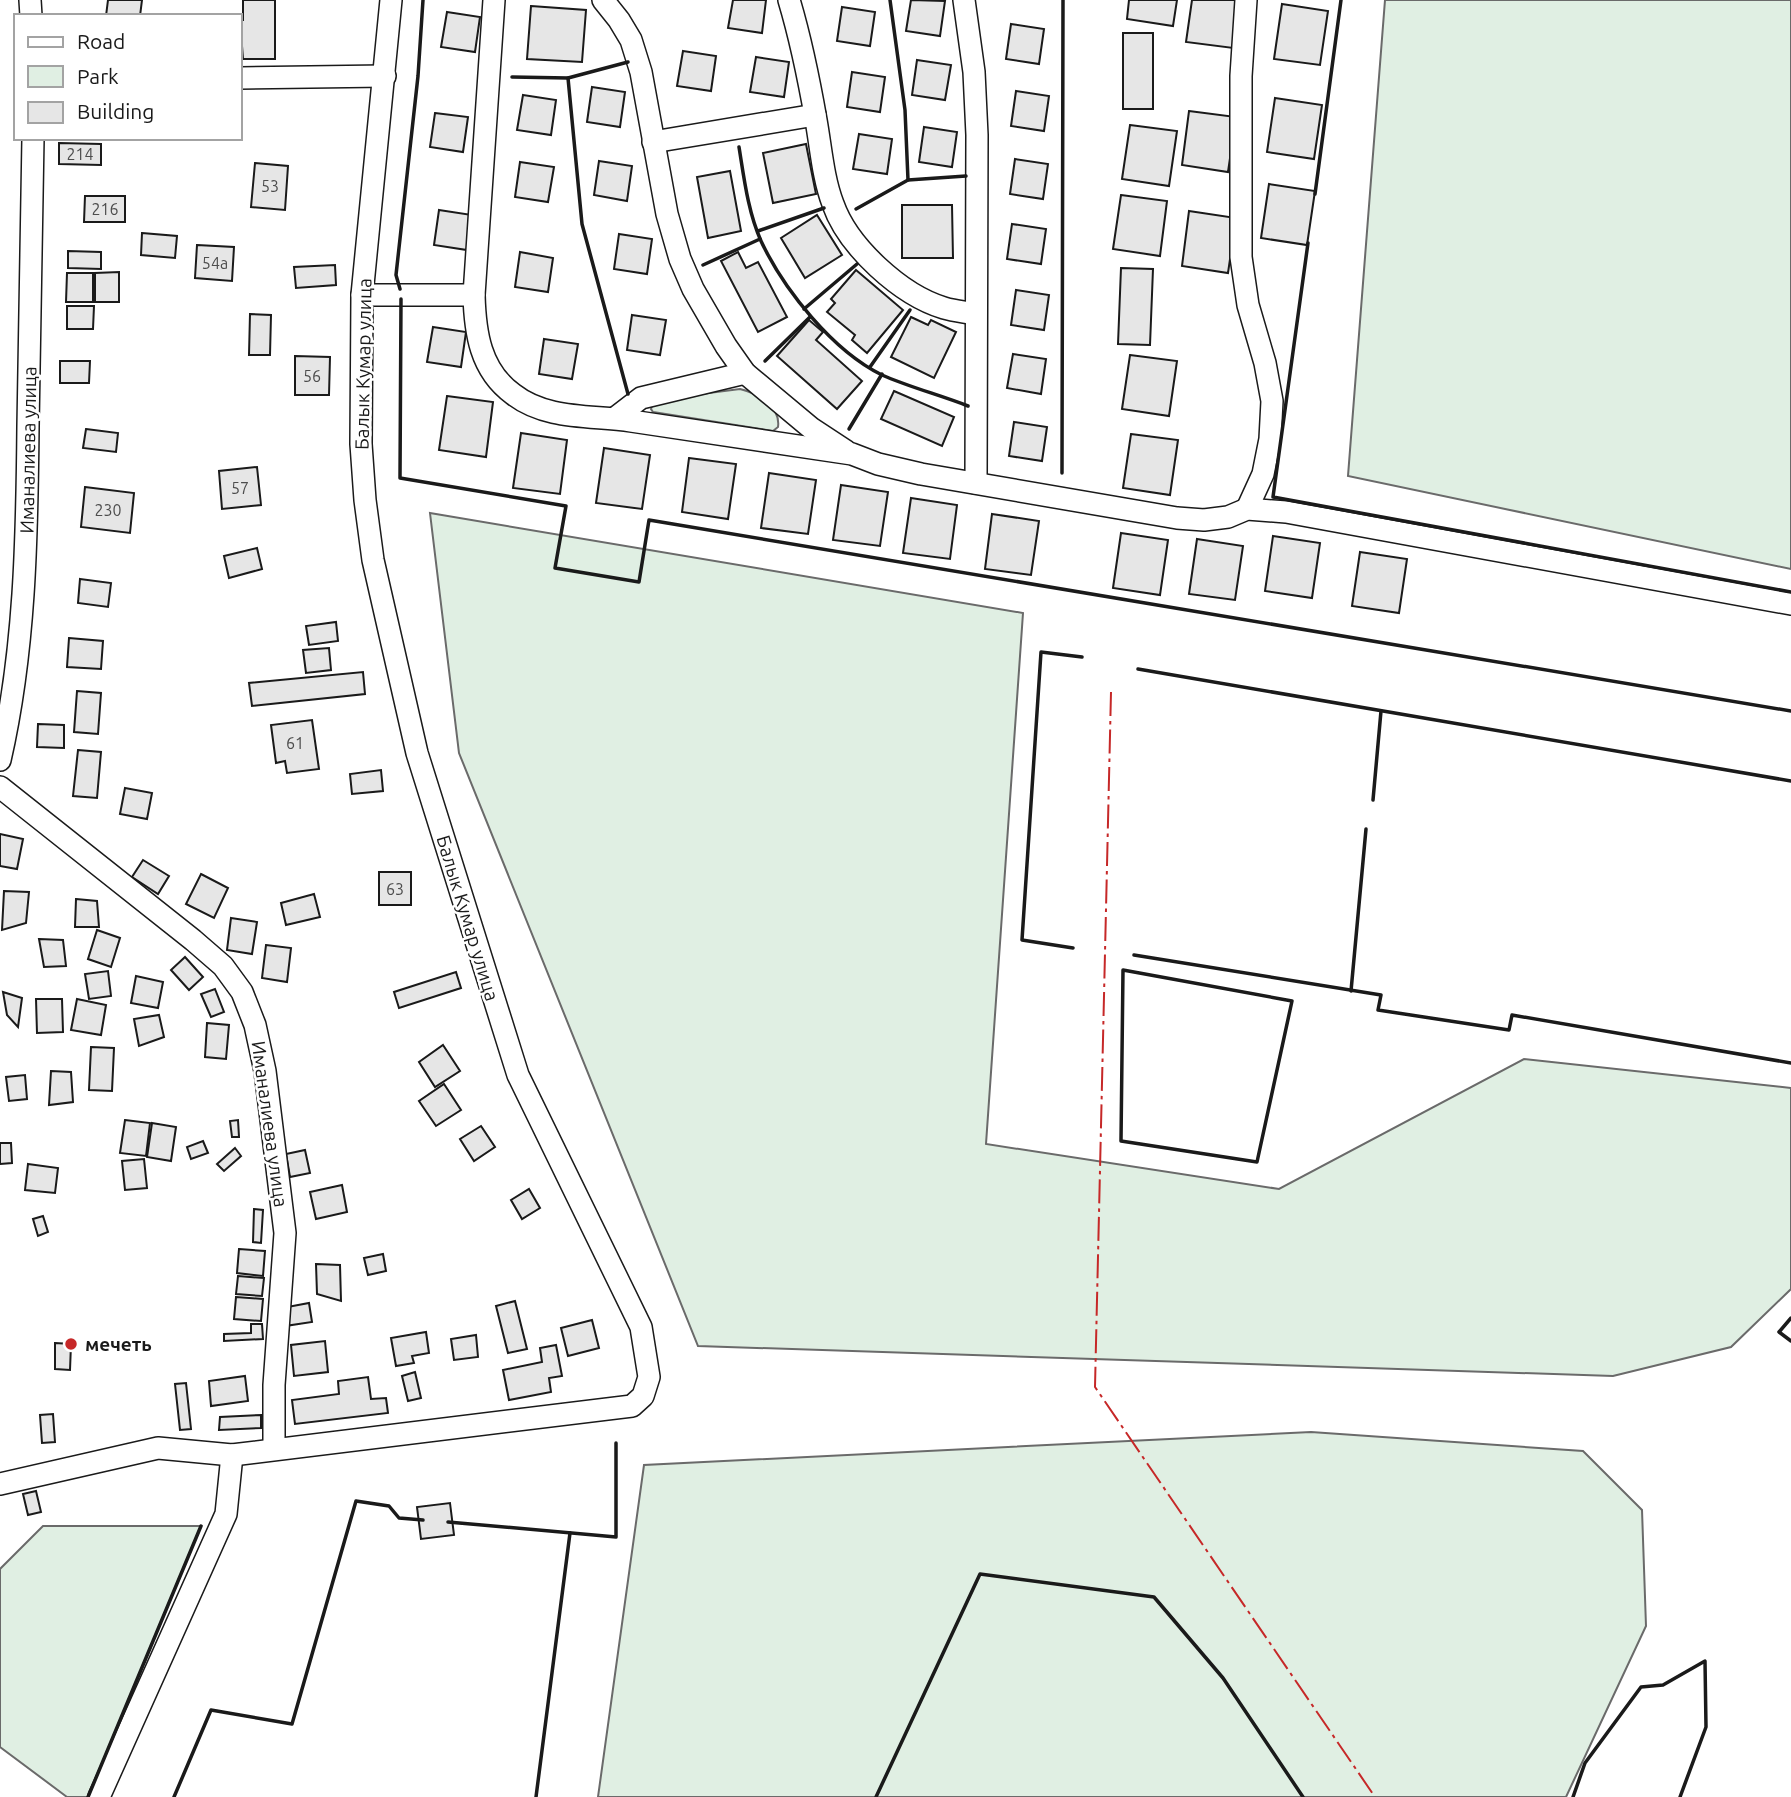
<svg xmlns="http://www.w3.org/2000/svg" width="1791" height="1797" font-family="Ubuntu,sans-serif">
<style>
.green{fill:#e0efe3;stroke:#6a6a6a;stroke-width:2}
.building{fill:#e6e6e6;stroke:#1a1a1a;stroke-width:2}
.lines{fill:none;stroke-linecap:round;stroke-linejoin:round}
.minor-casing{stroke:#1a1a1a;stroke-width:24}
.minor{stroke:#fff;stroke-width:21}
.wall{stroke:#1a1a1a;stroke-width:3.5}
.power{stroke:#c62828;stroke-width:2;stroke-dasharray:24 5 3.5 5;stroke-linecap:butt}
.poi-dot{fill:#c62828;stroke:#fff;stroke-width:2.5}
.labels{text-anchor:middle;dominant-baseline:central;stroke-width:5;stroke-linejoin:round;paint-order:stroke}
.number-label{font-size:16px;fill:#4d4d4d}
.street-label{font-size:19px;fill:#1a1a1a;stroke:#fff}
.poi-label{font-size:19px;font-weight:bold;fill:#1a1a1a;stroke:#fff;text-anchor:start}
</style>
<rect width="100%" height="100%" fill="#fff"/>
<!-- green -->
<g class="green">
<polygon points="1385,0 1791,0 1791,569 1348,476"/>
<path d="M 740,389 C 757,393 781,407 778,427 L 773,431 L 653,412 L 651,409 L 652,406 L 693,395 Z"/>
<polygon points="430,513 1023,613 986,1144 1279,1189 1524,1059 1791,1088 1791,1289 1731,1347 1613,1376 698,1346 459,753"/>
<polygon points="1311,1432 1583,1451 1642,1510 1646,1626 1566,1797 598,1797 644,1465"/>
<polygon points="43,1526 201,1526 88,1797 67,1797 0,1747 0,1569"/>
</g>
<!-- building -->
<g class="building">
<polygon points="108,0 142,0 140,16 106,16"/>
<polygon points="243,0 275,0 275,59 243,59 240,20 243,20"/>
<polygon points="733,0 766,0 762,33 728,28"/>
<polygon points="911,0 945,1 940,36 906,31"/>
<polygon points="1129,0 1177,0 1173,26 1127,19"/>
<polygon points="1192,0 1240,0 1233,48 1186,42"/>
<polygon points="1282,4 1328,11 1320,65 1274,59"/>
<polygon points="531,6 586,10 582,62 527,59"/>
<polygon points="842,7 875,12 870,46 837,41"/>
<polygon points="447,12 480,17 475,52 441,47"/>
<polygon points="1011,24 1044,29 1039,64 1006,59"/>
<rect x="1123" y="33" width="30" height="76"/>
<polygon points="683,51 716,56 711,91 677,86"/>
<polygon points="756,57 789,62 784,97 750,92"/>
<polygon points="917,60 951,65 945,100 912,95"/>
<polygon points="852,72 885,77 880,112 847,107"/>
<polygon points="592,87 625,92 620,127 587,122"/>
<polygon points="1016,91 1049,96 1044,131 1011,126"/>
<polygon points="523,95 556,100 551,135 517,130"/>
<polygon points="1275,98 1322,105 1314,159 1267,152"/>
<polygon points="1189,111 1236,117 1228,172 1182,165"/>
<polygon points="435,113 468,117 463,152 430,147"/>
<polygon points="1130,125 1177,131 1169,186 1122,179"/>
<polygon points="924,127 957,132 952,167 919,162"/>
<polygon points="859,134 892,139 887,174 853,169"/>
<polygon points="59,143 101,144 101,165 59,164"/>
<polygon points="806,144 816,194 773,203 763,153"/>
<polygon points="1015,159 1048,164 1043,199 1010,194"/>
<polygon points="599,161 632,166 627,201 594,195"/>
<polygon points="520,162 554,167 548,202 515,197"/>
<polygon points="255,163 288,166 285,210 251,207"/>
<polygon points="730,171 741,231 708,238 697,177"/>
<polygon points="1269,184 1315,191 1307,245 1261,238"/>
<polygon points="1121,195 1167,201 1160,256 1113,249"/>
<polygon points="85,196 125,196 125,222 84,222"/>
<polygon points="902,205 952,205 953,258 902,258"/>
<polygon points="439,210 472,215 467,250 434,245"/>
<polygon points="1189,211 1236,218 1228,273 1182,266"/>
<polygon points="817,215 842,255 805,278 781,238"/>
<polygon points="1012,224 1046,229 1041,264 1007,259"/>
<polygon points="142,233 177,236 175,258 141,255"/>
<polygon points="619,234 652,239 647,274 614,269"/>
<polygon points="197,245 234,247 232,281 195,278"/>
<polygon points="68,251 101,252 101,269 68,268"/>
<polygon points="520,252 553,258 548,292 515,287"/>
<polygon points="738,252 746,268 758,262 787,317 758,332 721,261"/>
<polygon points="335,265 336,285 296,288 294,267"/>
<polygon points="1121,268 1153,269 1150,345 1118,344"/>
<polygon points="856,270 903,310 867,353 852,340 855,335 827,312 835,303 831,299"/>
<polygon points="119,272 119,302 95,302 95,273"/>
<polygon points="67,273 93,273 93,302 66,302"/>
<polygon points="1016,290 1049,295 1044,330 1011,325"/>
<polygon points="67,306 94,306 93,329 67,329"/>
<polygon points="250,314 271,315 270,355 249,355"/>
<polygon points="632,315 666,320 660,355 627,350"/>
<polygon points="911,317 928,325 931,320 956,332 934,378 891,357"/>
<polygon points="809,320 823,332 816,340 862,381 837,409 777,356"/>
<polygon points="433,327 466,332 461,367 427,362"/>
<polygon points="544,339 578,344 572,379 539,374"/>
<polygon points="1013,354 1046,359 1041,394 1007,388"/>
<polygon points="1130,355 1177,361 1169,416 1122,409"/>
<polygon points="295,356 330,357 329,395 295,395"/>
<polygon points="60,361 90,361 89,383 60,383"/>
<polygon points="894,391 954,417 942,446 881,419"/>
<polygon points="447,396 493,402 486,457 439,450"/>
<polygon points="1014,422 1047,427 1042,461 1009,456"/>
<polygon points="86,429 118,433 116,452 83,448"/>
<polygon points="521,433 567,440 560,494 513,488"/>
<polygon points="1131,434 1178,440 1170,495 1123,488"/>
<polygon points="604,448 650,455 642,509 596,503"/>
<polygon points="689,458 736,464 728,519 682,512"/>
<polygon points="257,467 261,505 222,509 219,471"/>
<polygon points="769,473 816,480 808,534 761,528"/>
<polygon points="841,485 888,492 880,546 833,540"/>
<polygon points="85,487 134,493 130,533 81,527"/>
<polygon points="911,498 957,505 950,559 903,553"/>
<polygon points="992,514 1039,521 1031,575 985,569"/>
<polygon points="1121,533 1168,540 1160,595 1113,588"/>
<polygon points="1273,536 1320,543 1312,598 1265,591"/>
<polygon points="1197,539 1243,546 1235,600 1189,594"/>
<polygon points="257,548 262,569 229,578 224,556"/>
<polygon points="1360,552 1407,559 1399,613 1352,606"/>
<polygon points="80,579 111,583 108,607 78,603"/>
<polygon points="336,622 338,641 309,645 306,626"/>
<polygon points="69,638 103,641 101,669 67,667"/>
<polygon points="329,648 331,670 306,673 303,650"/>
<polygon points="363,672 365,694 252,706 249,683"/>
<polygon points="77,691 101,693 98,734 74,732"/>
<polygon points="312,720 319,769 287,773 285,761 276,763 271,725"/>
<polygon points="38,724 64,725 64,748 37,747"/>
<polygon points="78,750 101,752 97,798 73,796"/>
<polygon points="381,770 383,791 352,794 350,774"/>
<polygon points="125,788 152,793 147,819 120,814"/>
<polygon points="0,834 23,839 17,869 0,866"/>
<polygon points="143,860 169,876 158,894 132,877"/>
<rect x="379" y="872" width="32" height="33"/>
<polygon points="201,874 228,888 214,918 186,904"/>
<polygon points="4,891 29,892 26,923 2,930"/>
<polygon points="314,894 320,917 286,925 281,903"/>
<polygon points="76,899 97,901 99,927 75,927"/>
<polygon points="231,918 257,922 252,954 227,950"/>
<polygon points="97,930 120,938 111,967 88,959"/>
<polygon points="39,939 63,940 66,966 44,967"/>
<polygon points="266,945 291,948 287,982 262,978"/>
<polygon points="185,957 203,977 189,990 171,970"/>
<polygon points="108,971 111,996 89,999 85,974"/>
<polygon points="456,972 461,988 399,1008 394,992"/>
<polygon points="136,976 163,982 158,1008 131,1003"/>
<polygon points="215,989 224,1012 211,1017 201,994"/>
<polygon points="3,992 22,998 18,1027 7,1015"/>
<polygon points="36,999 62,999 63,1032 37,1033"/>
<polygon points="77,999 106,1005 101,1035 71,1030"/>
<polygon points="159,1015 164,1037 139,1046 134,1019"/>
<polygon points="207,1023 229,1025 226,1059 205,1057"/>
<polygon points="443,1045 460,1071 435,1087 419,1062"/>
<polygon points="91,1047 114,1048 112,1091 89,1090"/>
<polygon points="51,1071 71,1072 73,1102 49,1105"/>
<polygon points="25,1075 27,1099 9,1101 6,1077"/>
<polygon points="444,1084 461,1110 436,1126 419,1101"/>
<polygon points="125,1120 150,1123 146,1156 120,1153"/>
<polygon points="238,1120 239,1137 232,1137 230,1121"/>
<polygon points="152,1123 176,1127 171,1161 147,1157"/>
<polygon points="481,1126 495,1147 474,1161 460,1139"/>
<polygon points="203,1141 208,1153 191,1159 187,1147"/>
<polygon points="0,1143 11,1143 12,1163 0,1164"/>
<polygon points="235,1148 241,1156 224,1171 217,1164"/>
<polygon points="305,1150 310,1173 290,1177 286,1154"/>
<polygon points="144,1159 147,1188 125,1190 122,1161"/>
<polygon points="28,1164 58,1168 55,1193 25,1190"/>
<polygon points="342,1185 347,1212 316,1219 310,1192"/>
<polygon points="529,1189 540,1208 522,1219 511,1200"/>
<polygon points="254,1209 263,1210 261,1243 253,1242"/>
<polygon points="43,1216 48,1232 38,1236 33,1219"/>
<polygon points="239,1249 265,1251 263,1276 237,1273"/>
<polygon points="383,1254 386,1271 368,1275 364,1258"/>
<polygon points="316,1264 340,1265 341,1301 317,1294"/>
<polygon points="238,1276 264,1278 262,1296 236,1294"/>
<polygon points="236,1297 263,1299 261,1321 234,1319"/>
<polygon points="515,1301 527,1349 508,1353 496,1306"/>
<polygon points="309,1303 312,1322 285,1326 282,1308"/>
<polygon points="592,1320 599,1348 568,1356 561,1328"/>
<polygon points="251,1324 262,1324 263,1339 224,1341 224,1334 251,1333"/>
<polygon points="426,1332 429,1353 412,1356 414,1363 396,1366 391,1338"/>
<polygon points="476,1335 478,1357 454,1360 451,1339"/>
<polygon points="325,1341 328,1372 294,1376 291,1345"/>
<polygon points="55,1343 71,1344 70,1370 55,1369"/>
<polygon points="556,1345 562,1376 549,1378 551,1392 509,1400 503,1370 542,1362 540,1348"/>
<polygon points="415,1372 421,1398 408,1401 402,1376"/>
<polygon points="245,1376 248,1401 211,1406 209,1381"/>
<polygon points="368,1377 371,1399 386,1398 388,1413 295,1424 292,1400 339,1394 338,1381"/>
<polygon points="186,1383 191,1429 180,1430 175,1384"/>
<polygon points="53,1414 55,1442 42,1443 40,1415"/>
<polygon points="261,1415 261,1428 219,1430 220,1417"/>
<polygon points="36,1491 41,1512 28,1515 23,1494"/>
<polygon points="450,1503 454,1535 421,1539 417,1507"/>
</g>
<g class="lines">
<!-- minor casing -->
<g class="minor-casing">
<g id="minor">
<polyline points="30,0 31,16"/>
<path d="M 494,0 L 474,295 C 475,332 480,370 513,394 C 546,420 591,415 631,421 C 704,432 778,443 852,454 L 878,464 L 921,474 L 1177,518 L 1204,520 L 1228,517 L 1247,509 L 1286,512 L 1791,604"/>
<polyline points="603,0 619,20 631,40 641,72 667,214 680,259 693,289 726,346 745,373 811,428 846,451"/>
<path d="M 789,0 C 801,40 809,80 816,120 C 821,148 823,178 833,204 C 848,247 901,295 944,308 C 954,311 965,312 975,314"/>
<polyline points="964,0 974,72 977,135 976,483"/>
<polyline points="1246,0 1241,76 1241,257 1248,305 1265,363 1272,401 1270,439 1263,474 1247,509"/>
<polyline points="240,78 385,76"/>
<polyline points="653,142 815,115"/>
<polyline points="362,295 474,295"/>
<polyline points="615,418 641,398 745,373"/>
<path d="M 0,760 C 25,651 27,538 28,426 C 30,330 31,234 33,138"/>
<polyline points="0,787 193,940 223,966 242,992 255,1025 265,1071 285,1233 274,1385 274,1449"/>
<polyline points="0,1484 158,1448 232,1455 632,1406 643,1396 649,1377 641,1327 518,1075 417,753 373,560 365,500 361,444 362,295 391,0"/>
<polyline points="99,1797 226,1514 232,1455"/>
</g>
</g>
<!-- minor -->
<use href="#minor" class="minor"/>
<!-- wall -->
<g class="wall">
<polyline points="890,0 905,110 908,180"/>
<polyline points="512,77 568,78 628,62"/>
<polyline points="568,78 582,224 628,394"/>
<path d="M 739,147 C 744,178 748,212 761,241 C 784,290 833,351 882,375 C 909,387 940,395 968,406"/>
<polyline points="1315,194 1341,0"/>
<polyline points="856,209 908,180 966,176"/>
<polyline points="758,231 824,208"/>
<polyline points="1308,243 1273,497 1791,592"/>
<polyline points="703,265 760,239"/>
<polyline points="400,289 396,275 418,76 423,0"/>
<polyline points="401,299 400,478 566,506 555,568 639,582 649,520 1791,711"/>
<polyline points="804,309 857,264"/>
<polyline points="765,361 810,317"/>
<polyline points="870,367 910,310"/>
<polyline points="849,429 882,374"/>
<polyline points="1062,473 1063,0"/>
<polyline points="1138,669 1791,781"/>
<polyline points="1373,800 1381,711"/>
<polyline points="1073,948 1022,940 1041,652 1082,657"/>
<polyline points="1134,955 1381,995 1378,1010 1509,1030 1512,1015 1791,1063"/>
<polygon points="1123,970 1292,1001 1257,1162 1121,1141"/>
<polyline points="1351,991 1366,829"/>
<polyline points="1791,1318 1779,1332 1791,1341"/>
<polyline points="448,1522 616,1537 616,1443"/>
<polyline points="88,1797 201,1526"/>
<polyline points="174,1797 211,1710 292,1724 356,1501 389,1506 399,1518 423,1520"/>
<polyline points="536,1797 570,1533"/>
<polyline points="876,1797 980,1574 1154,1597 1223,1678 1303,1797"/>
<polyline points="1573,1797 1585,1763 1641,1687 1663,1685 1705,1661 1706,1727 1680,1797"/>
</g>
<!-- power -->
<polyline class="power" points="1111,692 1095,1387 1375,1797"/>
</g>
<!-- markers -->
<circle class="poi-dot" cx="71" cy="1344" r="7"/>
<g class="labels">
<!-- number labels -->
<g class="number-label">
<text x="80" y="154">214</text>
<text x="270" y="186">53</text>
<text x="105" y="209">216</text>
<text x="215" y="263">54а</text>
<text x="312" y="376">56</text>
<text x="240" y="488">57</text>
<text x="108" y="510">230</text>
<text x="295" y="743">61</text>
<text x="395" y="889">63</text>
</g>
<!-- street labels -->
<g class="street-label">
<text transform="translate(363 364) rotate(-89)">Балык Кумар улица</text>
<text transform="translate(28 450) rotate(-89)">Иманалиева улица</text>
<text transform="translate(468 918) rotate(73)">Балык Кумар улица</text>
<text transform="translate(270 1124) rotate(82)">Иманалиева улица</text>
</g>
<!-- poi labels -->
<g class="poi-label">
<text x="85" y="1344">мечеть</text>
</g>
</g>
<!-- legend -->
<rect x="14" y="14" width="228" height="126" fill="#ffffff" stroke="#a3a3a3" stroke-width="2"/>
<rect x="28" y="37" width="35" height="10" fill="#ffffff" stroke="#a3a3a3" stroke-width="2"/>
<text x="77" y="49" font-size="21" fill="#1a1a1a">Road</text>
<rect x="28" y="66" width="35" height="21" fill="#e0efe3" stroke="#a3a3a3" stroke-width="2"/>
<text x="77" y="84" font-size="21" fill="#1a1a1a">Park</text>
<rect x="28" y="102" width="35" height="21" fill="#e6e6e6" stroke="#a3a3a3" stroke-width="2"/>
<text x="77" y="119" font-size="21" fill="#1a1a1a">Building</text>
</svg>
